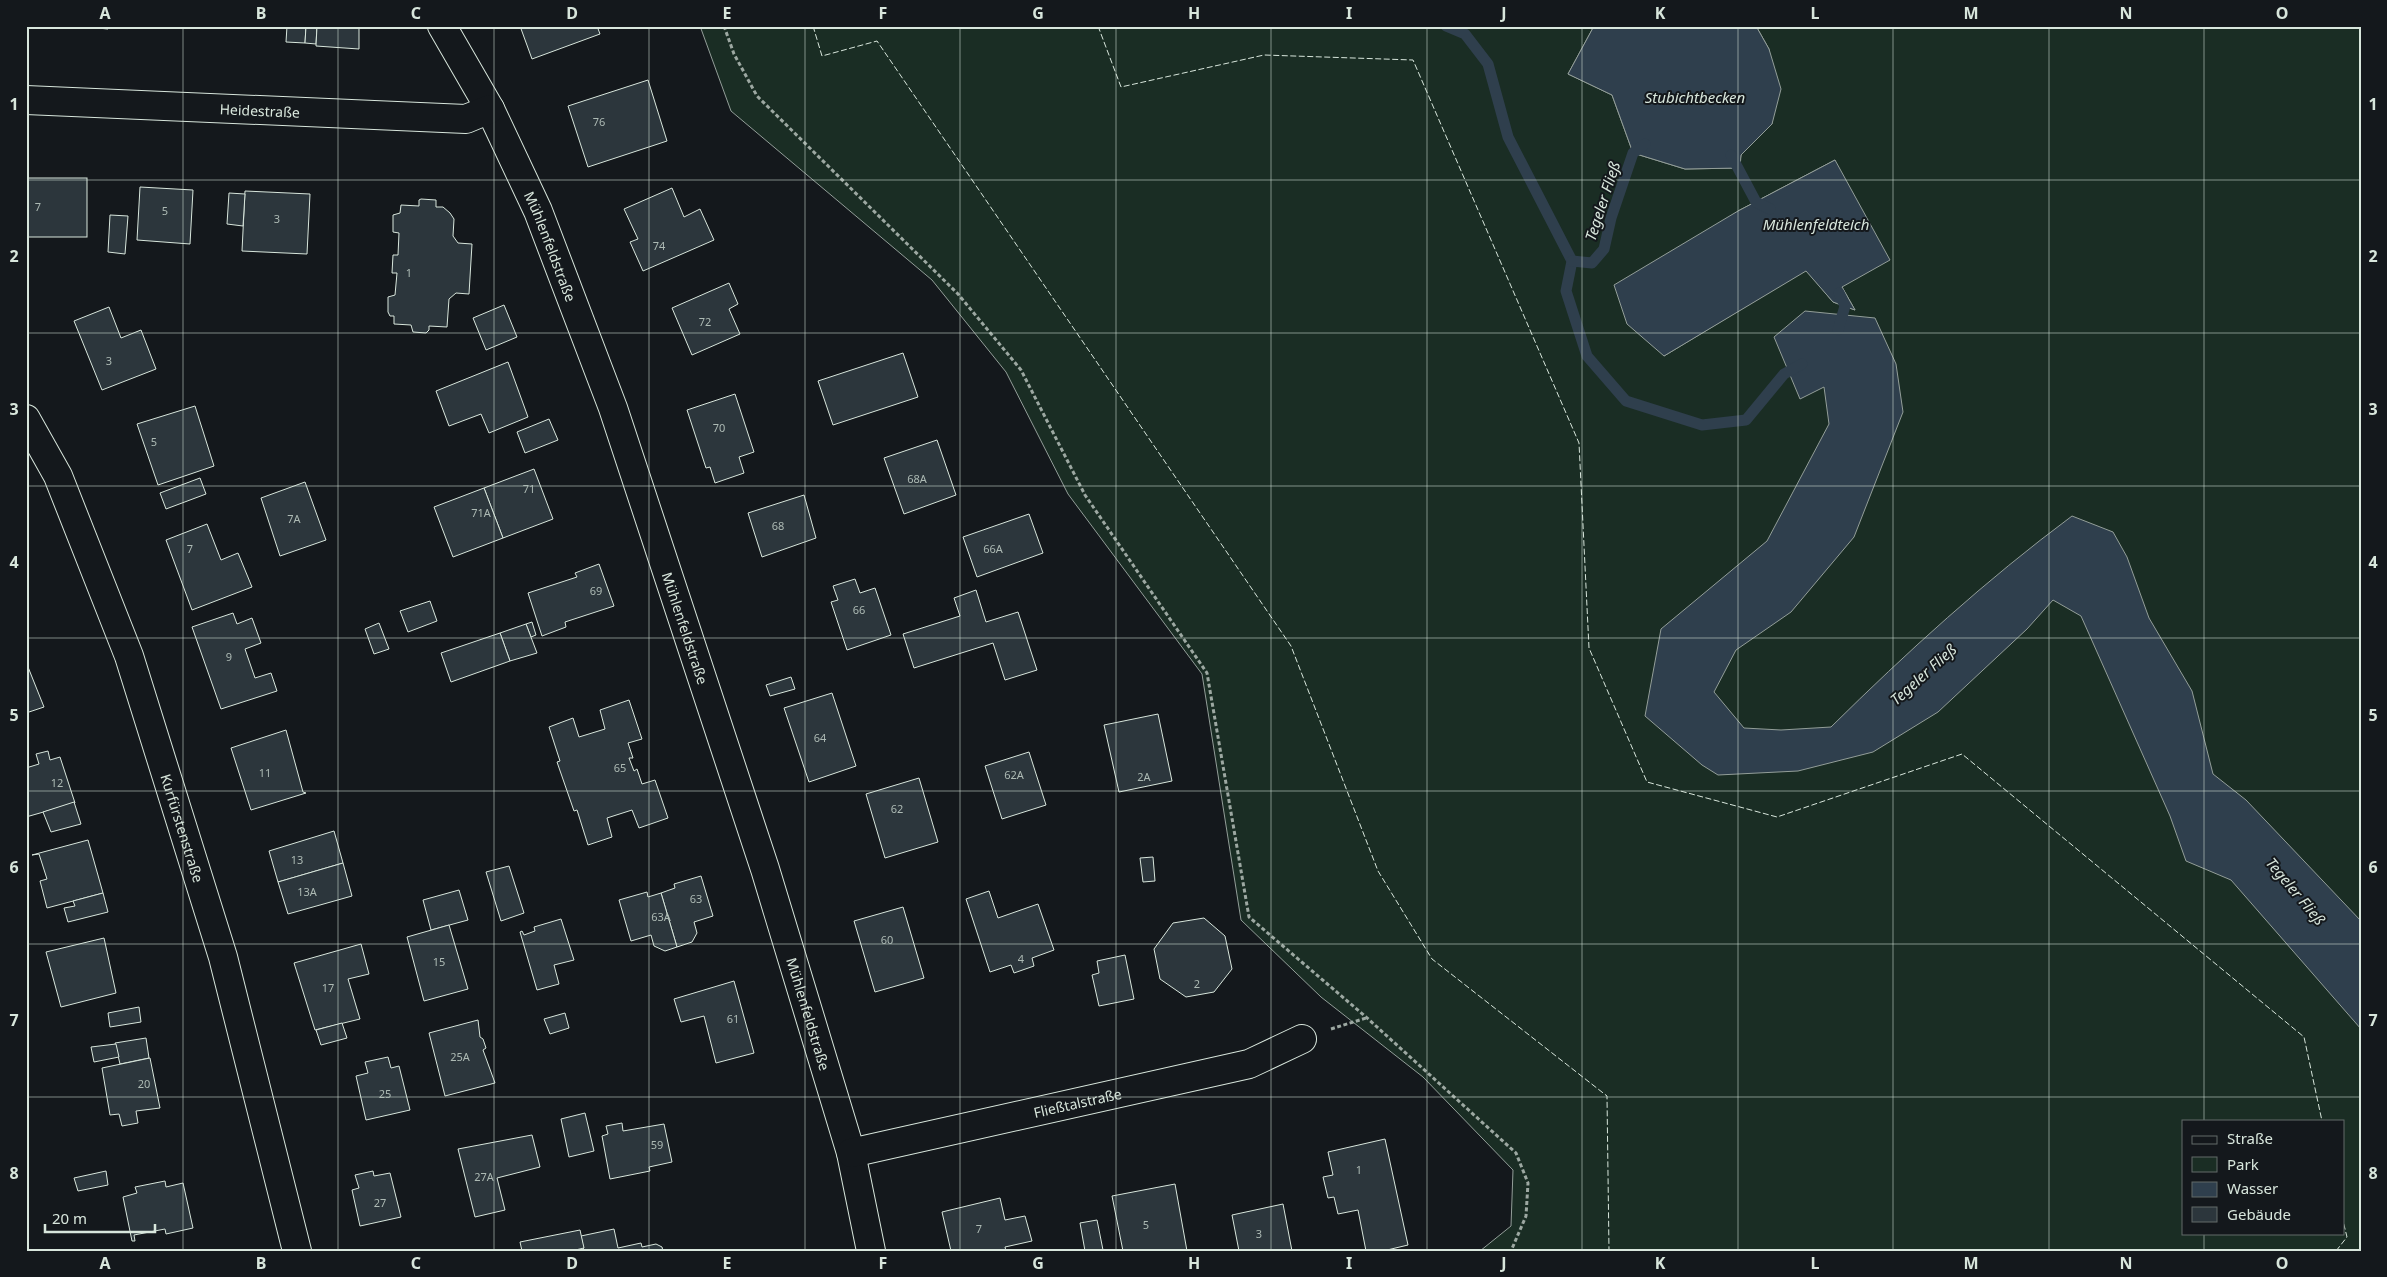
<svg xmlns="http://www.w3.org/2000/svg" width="2387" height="1277" font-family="'Noto Sans',sans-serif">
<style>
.green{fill:#1a2d24;stroke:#939e99;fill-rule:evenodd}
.water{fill:#2f3f4d;stroke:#939e99}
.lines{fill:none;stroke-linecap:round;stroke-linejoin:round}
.stream{stroke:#2f3f4d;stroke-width:11}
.building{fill:#2c363c;stroke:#d8e6dc}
.minor-casing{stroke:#d8e6dc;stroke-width:30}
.path{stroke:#9da8a2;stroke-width:3;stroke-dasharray:4 2.5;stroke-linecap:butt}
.minor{stroke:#14181c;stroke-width:28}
.fence{stroke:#d8e6dc;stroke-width:1;stroke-dasharray:6 2.5;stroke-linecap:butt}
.grid{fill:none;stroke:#d8e6dc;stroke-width:1;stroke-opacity:0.55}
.labels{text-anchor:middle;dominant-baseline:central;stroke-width:4;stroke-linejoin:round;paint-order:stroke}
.number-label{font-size:11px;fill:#adbab4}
.street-label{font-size:14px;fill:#d8e6dc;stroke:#14181c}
.water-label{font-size:15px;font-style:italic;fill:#d8e6dc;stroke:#14181c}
.neatline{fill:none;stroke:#d8e6dc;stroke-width:2}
.grid-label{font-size:16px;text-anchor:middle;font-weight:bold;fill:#d8e6dc}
</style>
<rect width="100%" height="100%" fill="#14181c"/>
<!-- green -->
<path class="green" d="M 700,26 L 1594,26 L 1568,74 L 1612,95 L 1633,153 L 1685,169 L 1739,168 L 1741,155 L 1772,124 L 1769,49 L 1756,26 L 2361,26 L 2361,1251 L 1480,1251 L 1511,1226 L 1513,1170 L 1423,1077 L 1321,997 L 1241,920 L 1202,674 L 1068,494 L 1006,372 L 932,280 L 731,111 ZM 1835,160 L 1842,287 L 1855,310 L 1833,302 L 1806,270 L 1664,356 L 1738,211 ZM 2183,1121 L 2343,1121 L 2343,1233 L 2183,1233 Z"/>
<!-- water -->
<g class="water">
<polygon points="1594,26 1756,26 1769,49 1781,89 1772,124 1741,155 1740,168 1685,169 1633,153 1612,95 1568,74"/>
<polygon points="1835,160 1890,260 1842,287 1855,310 1833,302 1806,271 1664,356 1627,324 1614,285 1738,211"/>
<path d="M 1805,311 L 1875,318 L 1896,364 L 1903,412 L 1854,537 L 1791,612 L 1736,650 L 1714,692 L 1744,728 L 1781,730 L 1831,727 C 1907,652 1986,580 2072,516 L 2113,532 L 2127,557 L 2149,618 L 2192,691 L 2213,774 L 2246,800 L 2361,921 L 2361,1029 L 2231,880 L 2186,861 L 2170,816 L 2081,616 L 2053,600 L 2027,629 L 1938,712 L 1873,752 L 1798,771 L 1718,775 L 1702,765 L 1645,716 L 1661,629 L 1767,541 L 1829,424 L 1824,387 L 1800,399 L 1774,337 Z"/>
</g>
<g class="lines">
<!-- stream -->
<g class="stream">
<polyline points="1446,26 1465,34 1488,64 1508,137 1572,261 1566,291 1587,356 1626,401 1702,425 1746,420 1784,374 1802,364"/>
<polyline points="1731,155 1756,202 1770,209"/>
<polyline points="1572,261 1592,263 1604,249 1611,218 1633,153 1645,144"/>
<polyline points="1838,330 1845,306 1839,293"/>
</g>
</g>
<!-- building -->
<g class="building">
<polygon points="77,26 108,26 108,29"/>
<polygon points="287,26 306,26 305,43 286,42"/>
<polygon points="306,26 317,26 316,44 305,43"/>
<polygon points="317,26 359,26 359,49 316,46"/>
<polygon points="520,26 597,26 600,34 532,59"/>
<polygon points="648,80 667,141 588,167 568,106"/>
<rect x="26" y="178" width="61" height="59"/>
<polygon points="140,187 193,190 190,244 137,240"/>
<polygon points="672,188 684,217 700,209 714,240 643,271 630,242 638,239 624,209"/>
<polygon points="245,191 310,194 307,254 242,251"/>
<polygon points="229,193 245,194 243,226 227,224"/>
<polygon points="421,199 436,200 436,207 443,207 450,213 454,219 453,236 458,243 472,244 469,294 456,293 449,299 447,327 429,326 429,330 426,333 413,332 411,325 394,324 394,316 390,316 388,312 388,297 395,295 397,273 392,273 393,255 398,255 399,233 393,232 393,215 400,213 401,205 419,206 419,200"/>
<polygon points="110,215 128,216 125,254 108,252"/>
<polygon points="729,283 738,304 729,309 740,334 692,355 672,308"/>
<polygon points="504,305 517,337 486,350 473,318"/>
<polygon points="109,307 121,338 141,330 156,369 102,390 74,321"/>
<polygon points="903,353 918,397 833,425 818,381"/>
<polygon points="508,362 528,417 489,433 481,414 449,426 436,391"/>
<polygon points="735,394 754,452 739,457 744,473 715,483 710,467 706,468 687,410"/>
<polygon points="195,406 214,466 158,485 137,424"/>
<polygon points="549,419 558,440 525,453 517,432"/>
<polygon points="937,440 956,495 904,514 884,458"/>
<polygon points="534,469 553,519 503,538 484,488"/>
<polygon points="200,478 206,494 166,509 160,493"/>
<polygon points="305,482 326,540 280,556 261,498"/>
<polygon points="484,488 503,538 453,557 434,507"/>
<polygon points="804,495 816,538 762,557 748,513"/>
<polygon points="1029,514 1043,553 977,577 963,537"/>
<polygon points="207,524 221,560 238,553 252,587 192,610 166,540"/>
<polygon points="599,564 614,606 565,622 566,627 542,636 528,593 577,577 575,573"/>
<polygon points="855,579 860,593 875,588 891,635 847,650 831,602 838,600 833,586"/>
<polygon points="976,590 986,622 1018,612 1037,670 1005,680 993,643 914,668 903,634 960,616 954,598"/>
<polygon points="430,601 437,621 408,632 400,611"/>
<polygon points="233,613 237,624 252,618 261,643 245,649 255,678 271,673 277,691 221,709 192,627"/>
<polygon points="532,622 536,635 531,637 526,624"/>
<polygon points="379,623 389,649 374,654 365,629"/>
<polygon points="526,624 537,653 510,661 500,633"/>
<polygon points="500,633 510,661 451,682 441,653"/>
<polygon points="26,662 44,707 26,713"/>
<polygon points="791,677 795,689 770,696 766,685"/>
<polygon points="832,693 856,766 809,782 784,708"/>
<polygon points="629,700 642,739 628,743 633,758 629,758 634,771 637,769 642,784 655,780 668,818 639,828 632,810 607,818 612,837 588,845 577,810 574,811 557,762 560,761 549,727 573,718 579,737 605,729 600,710"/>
<polygon points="1158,714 1172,781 1119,792 1104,725"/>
<polygon points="286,730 303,792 306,793 251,810 231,748"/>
<polygon points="48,751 50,760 60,757 75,803 26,817 26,768 39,764 36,754"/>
<polygon points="1029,752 1046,805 1002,819 985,766"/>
<polygon points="919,778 938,842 885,858 866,794"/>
<polygon points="74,802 81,824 51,832 43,812"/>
<polygon points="334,831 343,863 278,882 269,851"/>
<polygon points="88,840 103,893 47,908 40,881 47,879 39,854 32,855"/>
<polygon points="1153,857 1155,881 1143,882 1140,858"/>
<polygon points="343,863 352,896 288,914 278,882"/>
<polygon points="509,866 524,913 501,921 486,872"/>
<polygon points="701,876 713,916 694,922 697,933 692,942 677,947 661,893 675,888 674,884"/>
<polygon points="459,890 468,920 431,930 423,900"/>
<polygon points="989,891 998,918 1038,904 1054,950 1032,958 1034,966 1014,973 1011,965 990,972 966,899"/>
<polygon points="647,892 648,897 661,893 677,947 665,951 654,946 651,935 631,941 619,900"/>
<polygon points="103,893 108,912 68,922 64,908 75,906 73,901"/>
<polygon points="903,907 924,978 875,992 854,921"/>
<polygon points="1204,918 1225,936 1232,969 1214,992 1186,997 1160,979 1154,949 1173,923"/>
<polygon points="561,919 574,960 554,965 559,984 537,990 520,932 522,931 524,935 535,931 534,927"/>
<polygon points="449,925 468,989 424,1001 407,937"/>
<polygon points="104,938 116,993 61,1007 46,952"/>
<polygon points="361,944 369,974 348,979 360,1019 315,1030 294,963"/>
<polygon points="1125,955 1134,999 1099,1006 1092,975 1099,973 1097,961"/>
<polygon points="734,981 754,1053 716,1063 704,1016 681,1022 674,999"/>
<polygon points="139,1007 141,1022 110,1027 108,1013"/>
<polygon points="565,1013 569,1028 550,1034 544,1019"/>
<polygon points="478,1020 480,1037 483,1039 486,1048 483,1050 495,1083 445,1096 429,1033"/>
<polygon points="342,1023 347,1038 321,1045 316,1030"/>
<polygon points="146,1038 149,1058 120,1064 115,1043"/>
<polygon points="116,1044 119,1057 94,1062 91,1047"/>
<polygon points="388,1057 391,1068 399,1066 410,1110 366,1120 356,1076 368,1073 365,1062"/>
<polygon points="150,1058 160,1108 136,1111 138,1123 122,1126 119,1114 110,1115 102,1068"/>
<polygon points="585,1113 594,1151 569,1157 561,1119"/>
<polygon points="622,1123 623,1131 664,1124 672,1162 649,1167 650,1171 610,1179 602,1136 608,1134 606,1126"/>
<polygon points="532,1135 540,1167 497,1178 505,1210 475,1217 458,1149"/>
<polygon points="1385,1139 1408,1245 1383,1251 1366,1251 1358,1210 1338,1214 1334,1197 1328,1198 1323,1177 1333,1175 1328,1152"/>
<polygon points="106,1171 108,1185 78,1191 74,1178"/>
<polygon points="373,1171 374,1176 390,1173 401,1217 360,1226 352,1190 359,1188 355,1175"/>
<polygon points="165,1181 166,1187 183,1183 193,1228 166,1234 165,1229 134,1235 135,1241 132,1241 123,1197 137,1193 135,1187"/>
<polygon points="1175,1184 1187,1251 1123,1251 1112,1196"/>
<polygon points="1000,1198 1005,1220 1025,1216 1032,1241 1005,1247 1006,1251 951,1251 942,1212"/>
<polygon points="1283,1204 1292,1251 1239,1251 1232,1215"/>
<polygon points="1097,1220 1103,1250 1085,1251 1080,1223"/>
<polygon points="614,1229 618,1248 641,1243 642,1247 656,1244 662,1247 663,1251 584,1251 581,1236"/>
<polygon points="580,1230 584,1248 571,1251 522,1251 520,1242"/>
</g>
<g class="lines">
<!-- minor casing -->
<g class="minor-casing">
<g id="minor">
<path id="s1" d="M 442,26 L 490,109 L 538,211 L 613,408 L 765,869 L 851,1153 L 871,1251"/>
<path id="s2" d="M 26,100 L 466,119 L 490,109"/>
<path id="s3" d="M 26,419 L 58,476 L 129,656 L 223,957 L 297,1251"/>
<path id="s4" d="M 851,1153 L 1249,1064 L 1302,1039"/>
</g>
</g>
<!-- path -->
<g class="path">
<polyline points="724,26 734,54 757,96 958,294 1021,370 1085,495 1207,673 1249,917 1366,1017 1516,1153 1528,1183 1526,1216 1511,1251"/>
<polyline points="1331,1029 1366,1018"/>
</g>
<!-- minor -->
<use href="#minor" class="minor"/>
<!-- fence -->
<g class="fence">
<polyline points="813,26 822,56 877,41 1291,646 1378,871 1432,959 1607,1096 1609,1251"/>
<polyline points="1098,26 1121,87 1264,55 1413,60 1579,443 1589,648 1647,782 1777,817 1962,754 2304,1037 2322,1121"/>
<polyline points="2336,1251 2347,1237 2343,1221"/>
</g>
</g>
<!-- grid -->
<path class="grid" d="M 183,26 L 183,1251M 338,26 L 338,1251M 494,26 L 494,1251M 649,26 L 649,1251M 805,26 L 805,1251M 960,26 L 960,1251M 1116,26 L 1116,1251M 1271,26 L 1271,1251M 1427,26 L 1427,1251M 1582,26 L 1582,1251M 1738,26 L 1738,1251M 1893,26 L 1893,1251M 2049,26 L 2049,1251M 2204,26 L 2204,1121M 26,180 L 2361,180M 26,333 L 2361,333M 26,486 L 2361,486M 26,638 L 2361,638M 26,791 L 2361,791M 26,944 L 2361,944M 26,1097 L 2361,1097M 2204,1233 L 2204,1251"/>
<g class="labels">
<!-- number labels -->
<g class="number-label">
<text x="599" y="121">76</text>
<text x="38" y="206">7</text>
<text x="165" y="210">5</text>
<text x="277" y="218">3</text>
<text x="659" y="245">74</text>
<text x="409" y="272">1</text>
<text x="705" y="321">72</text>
<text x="109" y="360">3</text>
<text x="719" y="427">70</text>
<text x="154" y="441">5</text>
<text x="917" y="478">68A</text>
<text x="529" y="488">71</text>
<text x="481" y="512">71A</text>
<text x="294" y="518">7A</text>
<text x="778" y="525">68</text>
<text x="190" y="548">7</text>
<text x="993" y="548">66A</text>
<text x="596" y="590">69</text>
<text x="859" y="609">66</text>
<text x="229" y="656">9</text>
<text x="820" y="737">64</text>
<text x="620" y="767">65</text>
<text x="265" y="772">11</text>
<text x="1014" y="774">62A</text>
<text x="1144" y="776">2A</text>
<text x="57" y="782">12</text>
<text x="897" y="808">62</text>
<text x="297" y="859">13</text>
<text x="307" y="891">13A</text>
<text x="696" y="898">63</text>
<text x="661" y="916">63A</text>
<text x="887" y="939">60</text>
<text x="1021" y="958">4</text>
<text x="439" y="961">15</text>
<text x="1197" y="983">2</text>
<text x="328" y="987">17</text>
<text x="733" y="1018">61</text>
<text x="460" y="1056">25A</text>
<text x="144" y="1083">20</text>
<text x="385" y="1093">25</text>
<text x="657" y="1144">59</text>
<text x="1359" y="1169">1</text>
<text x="484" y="1176">27A</text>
<text x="380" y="1202">27</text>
<text x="1146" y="1224">5</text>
<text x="979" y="1228">7</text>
<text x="1259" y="1233">3</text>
</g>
<!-- street labels -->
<g class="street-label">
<text stroke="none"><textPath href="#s2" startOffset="234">Heidestraße</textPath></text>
<text stroke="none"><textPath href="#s1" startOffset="246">Mühlenfeldstraße</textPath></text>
<text stroke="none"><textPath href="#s1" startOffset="651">Mühlenfeldstraße</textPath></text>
<text stroke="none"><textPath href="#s3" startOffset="439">Kurfürstenstraße</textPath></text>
<text stroke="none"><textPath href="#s1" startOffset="1056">Mühlenfeldstraße</textPath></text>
<text stroke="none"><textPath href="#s4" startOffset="232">Fließtalstraße</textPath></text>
</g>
<!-- water labels -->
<g class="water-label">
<text x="1695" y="97">Stubichtbecken</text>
<text transform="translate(1602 201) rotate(-72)">Tegeler Fließ</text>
<text x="1816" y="224">Mühlenfeldteich</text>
<text transform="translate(1923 674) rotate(-42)">Tegeler Fließ</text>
<text transform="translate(2296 891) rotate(50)">Tegeler Fließ</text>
</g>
</g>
<!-- border -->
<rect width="2387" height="1277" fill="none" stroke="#14181c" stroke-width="55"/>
<!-- legend -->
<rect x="2182" y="1120" width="162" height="115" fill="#14181c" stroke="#626a69"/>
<rect x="2192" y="1136" width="25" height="8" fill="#14181c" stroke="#626a69"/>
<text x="2227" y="1144" font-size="15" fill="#d8e6dc">Straße</text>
<rect x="2192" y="1157" width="25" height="15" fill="#1a2d24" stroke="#626a69"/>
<text x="2227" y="1170" font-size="15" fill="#d8e6dc">Park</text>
<rect x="2192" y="1182" width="25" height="15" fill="#2f3f4d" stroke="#626a69"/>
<text x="2227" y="1194" font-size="15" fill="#d8e6dc">Wasser</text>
<rect x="2192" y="1207" width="25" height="15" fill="#2c363c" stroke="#626a69"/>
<text x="2227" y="1220" font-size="15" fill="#d8e6dc">Gebäude</text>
<!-- scale -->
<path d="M45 1224v8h110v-8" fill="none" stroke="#d8e6dc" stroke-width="2.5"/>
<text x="52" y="1224" font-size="15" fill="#d8e6dc" stroke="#14181c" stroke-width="4" paint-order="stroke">20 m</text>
<rect x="28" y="28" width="2332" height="1222" class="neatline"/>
<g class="grid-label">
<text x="105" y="19">A</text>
<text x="261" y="19">B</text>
<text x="416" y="19">C</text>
<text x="572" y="19">D</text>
<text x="727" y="19">E</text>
<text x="883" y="19">F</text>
<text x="1038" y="19">G</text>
<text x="1194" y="19">H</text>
<text x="1349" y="19">I</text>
<text x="1504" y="19">J</text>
<text x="1660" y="19">K</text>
<text x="1815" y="19">L</text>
<text x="1971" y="19">M</text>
<text x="2126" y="19">N</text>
<text x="2282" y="19">O</text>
<text x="14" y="110">1</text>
<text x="2373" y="110">1</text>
<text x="14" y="262">2</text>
<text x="2373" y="262">2</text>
<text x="14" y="415">3</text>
<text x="2373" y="415">3</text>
<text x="14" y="568">4</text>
<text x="2373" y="568">4</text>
<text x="14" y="721">5</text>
<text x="2373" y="721">5</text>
<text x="14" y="873">6</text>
<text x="2373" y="873">6</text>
<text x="14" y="1026">7</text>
<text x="2373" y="1026">7</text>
<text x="14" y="1179">8</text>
<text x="2373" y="1179">8</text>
<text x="105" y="1269">A</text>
<text x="261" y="1269">B</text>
<text x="416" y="1269">C</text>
<text x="572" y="1269">D</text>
<text x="727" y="1269">E</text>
<text x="883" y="1269">F</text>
<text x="1038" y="1269">G</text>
<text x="1194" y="1269">H</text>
<text x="1349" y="1269">I</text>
<text x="1504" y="1269">J</text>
<text x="1660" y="1269">K</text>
<text x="1815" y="1269">L</text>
<text x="1971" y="1269">M</text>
<text x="2126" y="1269">N</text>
<text x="2282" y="1269">O</text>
</g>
</svg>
